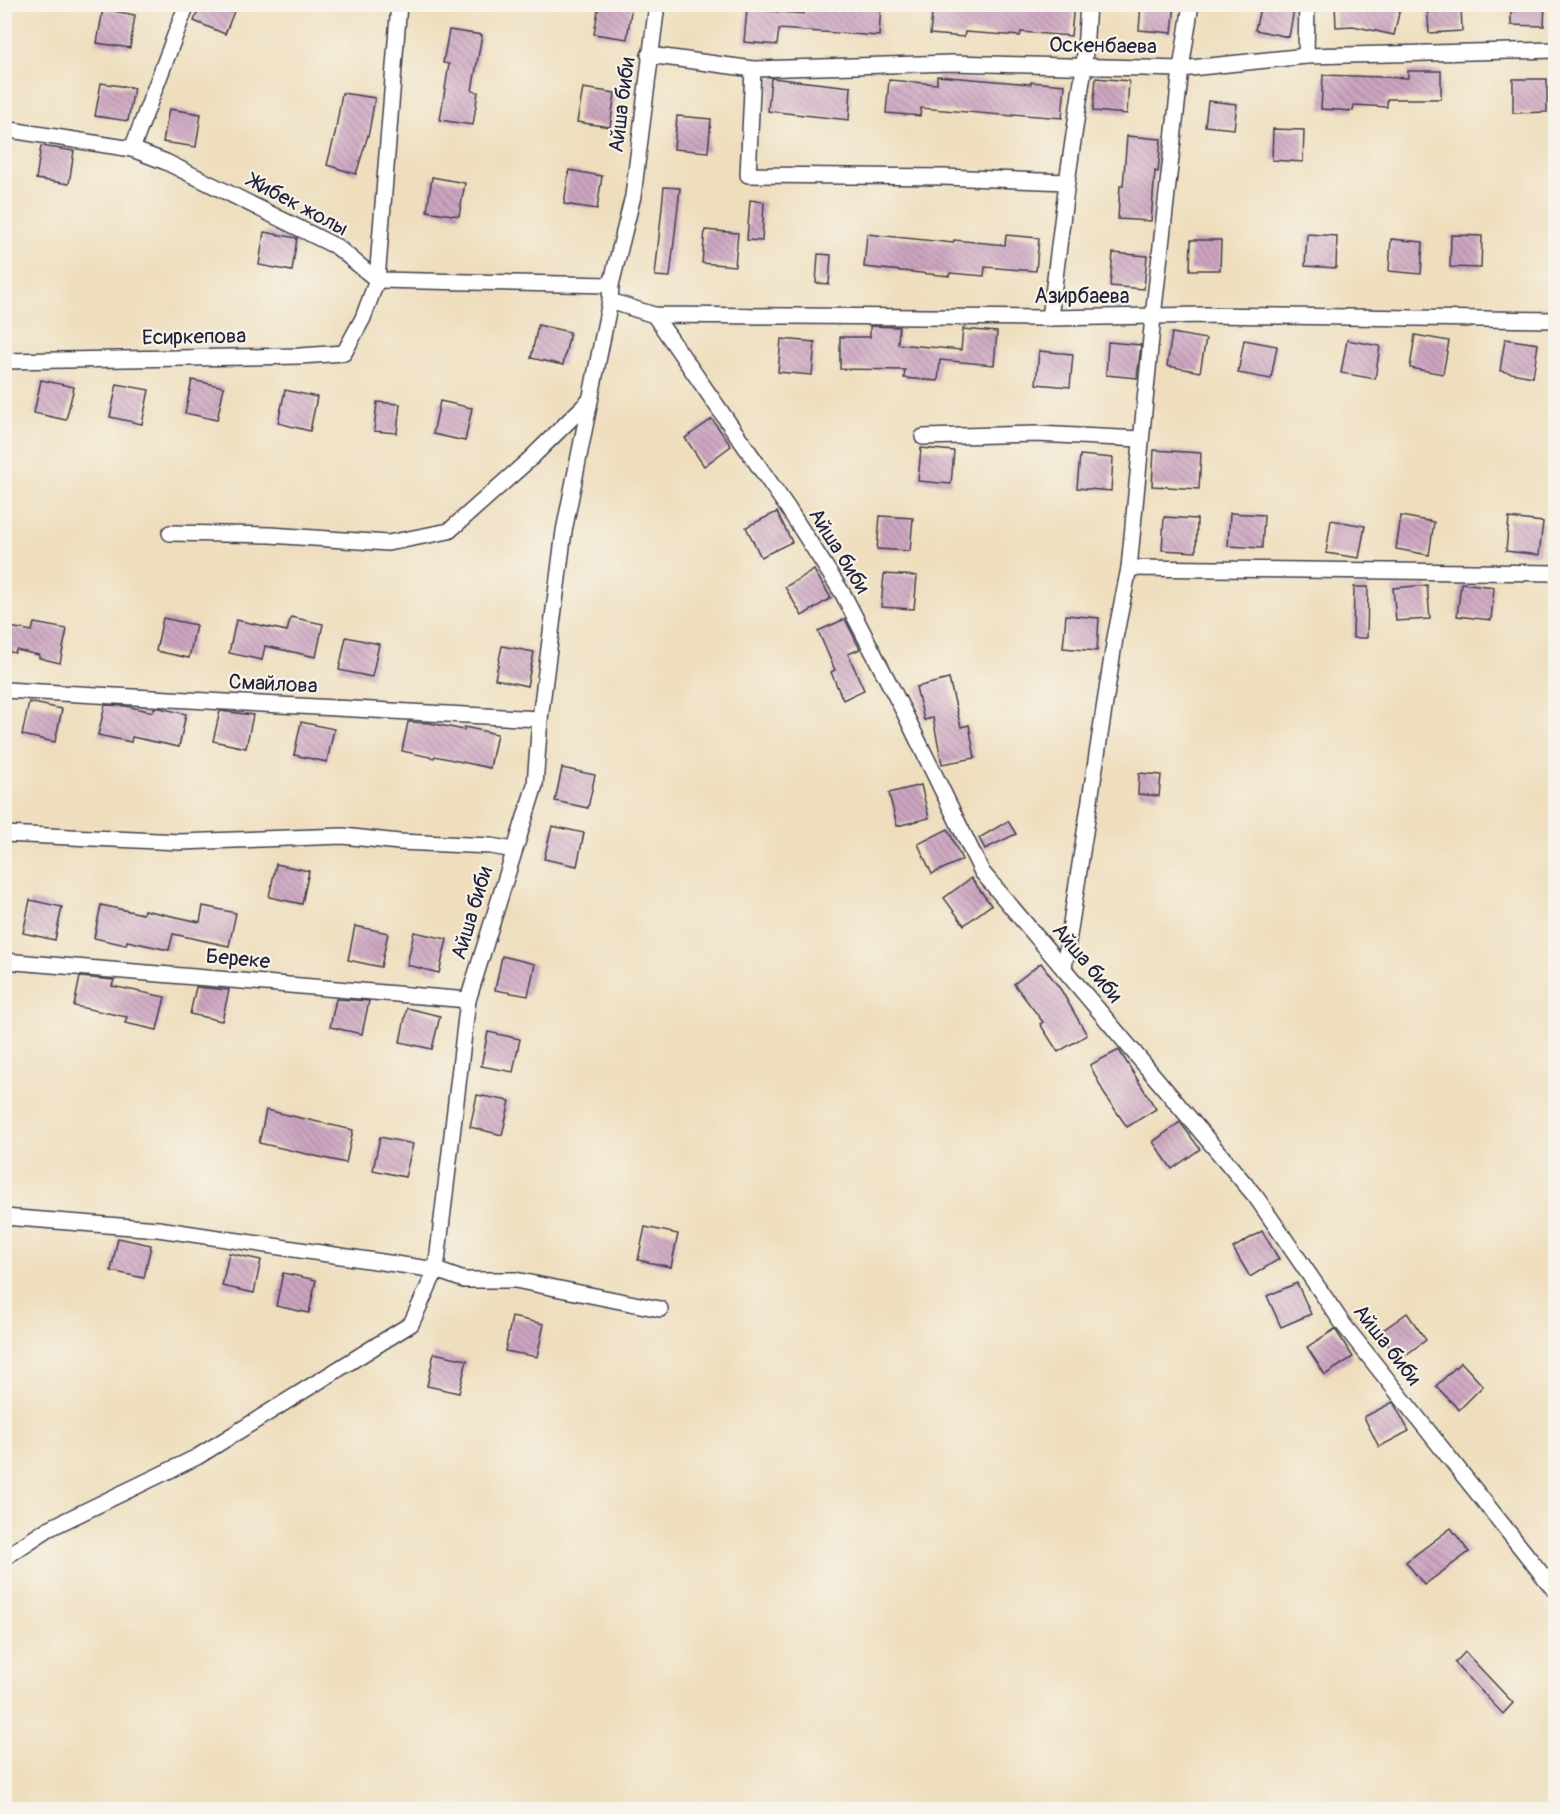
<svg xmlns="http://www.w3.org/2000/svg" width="1560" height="1814" font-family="Pangolin,sans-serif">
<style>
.building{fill:url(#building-back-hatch)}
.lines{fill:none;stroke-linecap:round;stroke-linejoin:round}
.street-casing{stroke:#413e4e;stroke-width:18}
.street{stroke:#fff;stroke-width:15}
.labels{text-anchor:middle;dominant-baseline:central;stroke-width:4.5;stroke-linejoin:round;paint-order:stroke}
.street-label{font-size:21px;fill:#22223b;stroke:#f7f3e8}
</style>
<defs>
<pattern id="building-back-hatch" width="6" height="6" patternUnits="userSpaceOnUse" patternTransform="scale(1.5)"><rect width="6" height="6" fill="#cda5c1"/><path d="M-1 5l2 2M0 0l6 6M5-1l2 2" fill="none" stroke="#a6869e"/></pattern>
</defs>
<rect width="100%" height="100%" fill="#f7f3e8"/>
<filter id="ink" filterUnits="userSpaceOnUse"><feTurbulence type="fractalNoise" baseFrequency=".0167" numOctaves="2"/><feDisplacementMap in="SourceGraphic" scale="12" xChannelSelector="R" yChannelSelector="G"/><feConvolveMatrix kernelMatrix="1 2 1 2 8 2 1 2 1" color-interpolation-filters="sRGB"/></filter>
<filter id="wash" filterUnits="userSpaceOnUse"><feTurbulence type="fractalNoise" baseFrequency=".008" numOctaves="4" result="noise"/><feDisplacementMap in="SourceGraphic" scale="24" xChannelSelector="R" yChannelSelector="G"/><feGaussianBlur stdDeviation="1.35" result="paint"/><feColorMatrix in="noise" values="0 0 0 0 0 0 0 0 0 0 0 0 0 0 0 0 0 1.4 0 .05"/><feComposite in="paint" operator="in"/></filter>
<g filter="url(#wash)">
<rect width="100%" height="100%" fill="#eedebd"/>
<g id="blocks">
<!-- building -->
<g class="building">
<polygon points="201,4 237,4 225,34 194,21"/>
<polygon points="599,4 632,4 627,39 594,34"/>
<polygon points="805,4 881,4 879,36 779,29 777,45 744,42 747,9 804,14"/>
<polygon points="933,4 1074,4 1071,36 1021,32 1020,36 965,32 964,37 930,34"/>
<polygon points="1141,4 1175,4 1172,33 1139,30"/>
<polygon points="1261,4 1295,4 1289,37 1255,30"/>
<polygon points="1335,4 1401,4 1394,35 1353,26 1336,27"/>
<polygon points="1427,4 1461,4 1462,31 1429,33"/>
<polygon points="1511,4 1545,4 1544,26 1511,25"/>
<polygon points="103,9 135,15 130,48 97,43"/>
<polygon points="449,30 482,35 472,91 478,92 473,125 440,120 449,64 443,63"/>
<polygon points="1408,71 1441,71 1441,99 1387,99 1387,107 1354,105 1353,111 1321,109 1323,75 1408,78"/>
<polygon points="937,76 1031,84 1031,82 1065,85 1062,118 1013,114 1013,116 921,108 920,116 886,113 889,80 937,84"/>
<polygon points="771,78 851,87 849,120 768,111"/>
<polygon points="1096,78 1129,81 1127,114 1093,111"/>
<polygon points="1513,79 1547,79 1547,112 1513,113"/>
<polygon points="101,83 134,88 128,121 95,116"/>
<polygon points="583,88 615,93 610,127 577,122"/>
<polygon points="342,93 375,98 369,132 356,174 327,165 335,134"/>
<polygon points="1208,101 1237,104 1234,129 1205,126"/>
<polygon points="169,109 201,114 196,147 163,142"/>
<polygon points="677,116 711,119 708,152 674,149"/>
<polygon points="1273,129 1304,130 1303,162 1272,160"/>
<polygon points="1127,136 1161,139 1158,172 1155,171 1151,221 1118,219 1120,186 1123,186"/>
<polygon points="41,146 74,151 69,184 36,179"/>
<polygon points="569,170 602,176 597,209 564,204"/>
<polygon points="432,177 465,183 459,216 427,211"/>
<polygon points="664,187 680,188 670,277 655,276"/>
<polygon points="750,200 764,202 762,241 747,240"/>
<polygon points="705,230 738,233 735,266 702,263"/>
<polygon points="264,232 297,238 292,271 259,265"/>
<polygon points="867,234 953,243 954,240 1005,245 1006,235 1039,238 1036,271 985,267 984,276 950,273 949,276 864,267"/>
<polygon points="1307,234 1337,236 1336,268 1305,266"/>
<polygon points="1451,235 1482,236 1481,268 1450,267"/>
<polygon points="1391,239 1423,242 1421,274 1389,271"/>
<polygon points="1191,240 1221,240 1220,270 1190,270"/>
<polygon points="1113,253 1147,256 1144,289 1110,286"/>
<polygon points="818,254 831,255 829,284 816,283"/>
<polygon points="538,325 570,332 563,365 531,358"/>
<polygon points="870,326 899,327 898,344 961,350 963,329 997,332 994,365 940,360 938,381 904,378 905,370 840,369 840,337 870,337"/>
<polygon points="1172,333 1206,339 1200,372 1167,366"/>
<polygon points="1415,335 1449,341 1443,374 1410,368"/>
<polygon points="781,339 815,342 812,375 778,372"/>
<polygon points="1505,339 1538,344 1533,377 1500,371"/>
<polygon points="1244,340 1277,346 1271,379 1238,373"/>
<polygon points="1347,340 1380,346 1375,379 1341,373"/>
<polygon points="1108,342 1141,345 1137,378 1106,375"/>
<polygon points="1039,351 1073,354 1070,387 1036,384"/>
<polygon points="41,380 74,387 66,420 34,413"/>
<polygon points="192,380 224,387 217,420 185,413"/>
<polygon points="117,384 149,390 142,424 110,417"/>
<polygon points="285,390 317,397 310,431 278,423"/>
<polygon points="440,401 472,408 465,441 433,434"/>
<polygon points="377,402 400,404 397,433 374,431"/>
<polygon points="712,419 731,446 704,466 685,438"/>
<polygon points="921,448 954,451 951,484 918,481"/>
<polygon points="1154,450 1201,453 1199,489 1152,486"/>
<polygon points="1080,455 1113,458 1111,491 1077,488"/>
<polygon points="777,512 792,542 761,557 746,527"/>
<polygon points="1230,513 1264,515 1262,548 1228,546"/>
<polygon points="880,516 913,518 910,551 877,549"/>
<polygon points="1401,516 1434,522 1429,555 1396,549"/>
<polygon points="1164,517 1197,519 1196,552 1162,550"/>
<polygon points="1509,518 1543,522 1539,555 1506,551"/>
<polygon points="1331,520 1365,526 1359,558 1326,553"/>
<polygon points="814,570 831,598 802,616 785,587"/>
<polygon points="884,574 917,576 914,609 881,607"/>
<polygon points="1461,583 1494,587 1491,620 1457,616"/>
<polygon points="1427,585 1430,619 1396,621 1393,588"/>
<polygon points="1354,587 1368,587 1367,638 1353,638"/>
<polygon points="1066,615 1099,618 1097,651 1063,648"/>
<polygon points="291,617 323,624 316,657 265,646 262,660 229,653 236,620 287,631"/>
<polygon points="163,618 196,625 189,658 156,651"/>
<polygon points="845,619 860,649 848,654 864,690 843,700 831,672 835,670 818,631"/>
<polygon points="34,623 67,629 60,663 39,658 39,655 16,650 15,653 4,651 4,626 32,631"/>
<polygon points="346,637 379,644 372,677 339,670"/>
<polygon points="502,646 534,652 527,686 495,679"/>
<polygon points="949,679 961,727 969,725 975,758 942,764 933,718 924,720 916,687"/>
<polygon points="29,702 62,709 55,742 22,735"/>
<polygon points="105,705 126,706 153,712 154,708 160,708 186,714 179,747 132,737 131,742 98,735"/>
<polygon points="220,711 253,715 246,748 213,741"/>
<polygon points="301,722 334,729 327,762 294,755"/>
<polygon points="408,722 430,723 464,730 464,727 497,734 490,768 435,756 434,758 402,751"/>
<polygon points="562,768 595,775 588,808 555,801"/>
<polygon points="1139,773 1161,775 1159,796 1138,794"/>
<polygon points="921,785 929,818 897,826 889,793"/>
<polygon points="1008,821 1016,834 985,849 979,838"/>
<polygon points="552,826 584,833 577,866 544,859"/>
<polygon points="948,829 962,860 932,874 918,844"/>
<polygon points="276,864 309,871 302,904 269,897"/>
<polygon points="971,878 991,905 964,925 944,898"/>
<polygon points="30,900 62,907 55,940 23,933"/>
<polygon points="101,905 143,914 144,910 200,922 203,906 236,913 229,946 173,934 169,950 127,941 126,945 94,938"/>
<polygon points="355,926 388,933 381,967 348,960"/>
<polygon points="414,932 447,939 439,973 407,965"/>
<polygon points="502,956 535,964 528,996 495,990"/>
<polygon points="1041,963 1061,990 1087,1035 1058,1052 1040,1024 1043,1022 1014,984"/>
<polygon points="80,977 114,980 112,986 165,997 157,1030 125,1023 127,1017 74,1006"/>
<polygon points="196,987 229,990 222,1021 190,1014"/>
<polygon points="336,999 369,1001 362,1034 330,1027"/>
<polygon points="407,1008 440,1016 432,1049 400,1042"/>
<polygon points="488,1032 520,1039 513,1072 481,1066"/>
<polygon points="1119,1050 1156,1109 1127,1127 1105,1095 1090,1065"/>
<polygon points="477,1095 510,1101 502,1135 470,1127"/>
<polygon points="266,1110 353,1130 346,1163 259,1143"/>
<polygon points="1180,1122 1200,1149 1172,1169 1153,1142"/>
<polygon points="380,1137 413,1144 405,1177 373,1170"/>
<polygon points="645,1227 678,1234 671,1267 638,1260"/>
<polygon points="1262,1231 1279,1259 1250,1277 1233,1248"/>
<polygon points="118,1238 151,1245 144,1278 111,1271"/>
<polygon points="229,1253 261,1260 254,1293 222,1286"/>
<polygon points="283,1273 316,1280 309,1313 276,1306"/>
<polygon points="1297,1283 1311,1314 1281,1327 1267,1296"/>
<polygon points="1407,1313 1426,1340 1399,1360 1379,1333"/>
<polygon points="512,1317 544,1324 537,1357 505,1351"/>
<polygon points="1335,1329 1353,1357 1325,1375 1307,1347"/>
<polygon points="434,1353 467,1360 459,1393 427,1386"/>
<polygon points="1461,1362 1483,1386 1459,1410 1436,1386"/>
<polygon points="1393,1402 1409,1431 1379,1447 1364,1417"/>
<polygon points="1451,1528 1469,1552 1424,1585 1406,1562"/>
<polygon points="1465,1652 1513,1703 1503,1714 1455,1663"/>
</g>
</g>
</g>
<g filter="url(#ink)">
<use href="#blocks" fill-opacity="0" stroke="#413e4e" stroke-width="1.5"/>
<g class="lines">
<!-- street casing -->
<g class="street-casing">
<g id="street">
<polyline points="649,55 753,69 952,63 1181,69 1306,56 1556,50"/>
<polyline points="1306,56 1307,4"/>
<polyline points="753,69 748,175 943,177 1067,182"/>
<polyline points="4,129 132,149 166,162 337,247 377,280 611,285"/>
<polyline points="132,149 187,4"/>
<polyline points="610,301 654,315 1050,318 1206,315 1556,320"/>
<polyline points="654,315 787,507 843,594 905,714 982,872 1256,1197 1343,1324 1556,1592"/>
<polyline points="1050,318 1067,182 1084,67 1088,4"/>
<polyline points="4,361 300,356 344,353 363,318 377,280 399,4"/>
<polyline points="923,437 1036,434 1141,439"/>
<polyline points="170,533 270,535 388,543 449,531 530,459 590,400"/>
<polyline points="1129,568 1556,573"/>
<polyline points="4,690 540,719"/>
<polyline points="4,834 180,842 343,836 399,842 491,846 514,850"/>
<polyline points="4,961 468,1000"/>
<polyline points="1064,968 1115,638 1129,568 1153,317 1181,69 1191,4"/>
<polyline points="4,1217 158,1229 436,1270 464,1280 515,1280 660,1309"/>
<polyline points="4,1558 48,1529 197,1457 411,1324 436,1270 468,1000 535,785 540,719 564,531 610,301 611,285 633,196 657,4"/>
</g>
</g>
<!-- street -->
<use href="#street" class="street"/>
</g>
</g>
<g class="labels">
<!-- street labels -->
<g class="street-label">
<text transform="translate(1103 46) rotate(1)">Оскенбаева</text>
<text transform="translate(622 105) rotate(-83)">Айша биби</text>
<text transform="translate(298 205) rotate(28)">Жибек жолы</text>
<text x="1082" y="296">Азирбаева</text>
<text transform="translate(194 337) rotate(-1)">Есиркепова</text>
<text transform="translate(839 551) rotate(58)">Айша биби</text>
<text transform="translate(273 684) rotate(3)">Смайлова</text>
<text transform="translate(472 913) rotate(-73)">Айша биби</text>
<text transform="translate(238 959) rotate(5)">Береке</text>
<text transform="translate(1087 963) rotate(50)">Айша биби</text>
<text transform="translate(1387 1345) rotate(52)">Айша биби</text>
</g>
</g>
<!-- margin -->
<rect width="1560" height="1814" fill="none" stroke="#f7f3e8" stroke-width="24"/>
</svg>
